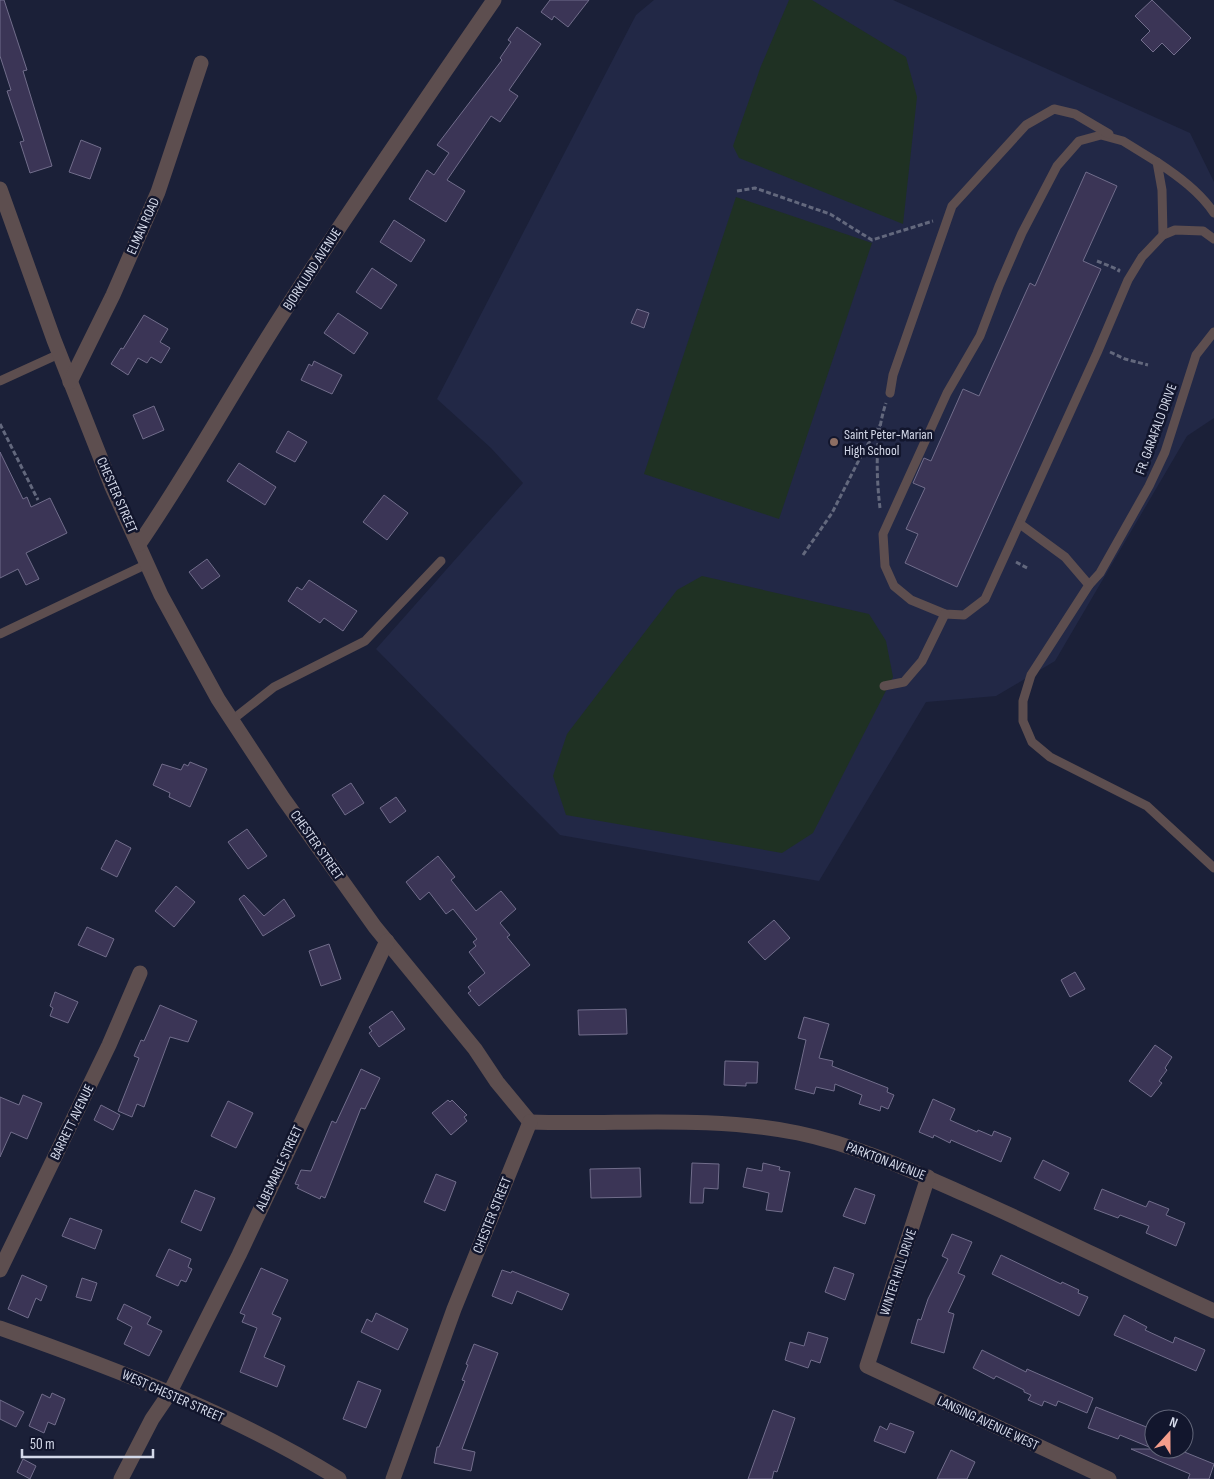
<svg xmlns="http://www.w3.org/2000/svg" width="1214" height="1479" font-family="'Sofia Sans Condensed',sans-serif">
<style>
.built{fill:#222846}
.green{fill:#1f3123}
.building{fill:#3b3556;stroke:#716d8b}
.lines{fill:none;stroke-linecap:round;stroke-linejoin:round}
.path{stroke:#63687d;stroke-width:3;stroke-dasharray:5 2.5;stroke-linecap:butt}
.lane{stroke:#5d4e4f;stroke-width:9}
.street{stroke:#5d4e4f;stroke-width:15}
.education-dot{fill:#8d6e63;stroke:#12162d;stroke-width:2}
.labels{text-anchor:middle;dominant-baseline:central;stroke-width:5;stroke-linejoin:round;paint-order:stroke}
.street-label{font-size:14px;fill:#d4d9e9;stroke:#12162d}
.poi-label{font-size:14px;fill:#d4d9e9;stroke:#12162d;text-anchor:start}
</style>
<rect width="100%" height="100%" fill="#1b2038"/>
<!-- built -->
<polygon class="built" points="654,0 893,0 1190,133 1214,182 1214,418 1187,436 1055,661 996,696 926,702 819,881 560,835 376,649 523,483 491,448 437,399 636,15"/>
<!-- green -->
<g class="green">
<polygon points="789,0 812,0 906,57 917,97 903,224 739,158 733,146 761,66"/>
<polygon points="736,197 872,243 779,519 644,474"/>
<polygon points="702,576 869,614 886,641 893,677 813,833 782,853 566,815 553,776 567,734 677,590"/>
</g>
<!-- building -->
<g class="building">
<polygon points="0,0 4,0 27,70 23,71 52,166 30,173 20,142 24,141 7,91 11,90 0,56"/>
<polygon points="550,0 589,0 568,27 554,16 552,20 541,12"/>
<polygon points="1152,0 1191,38 1174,55 1162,43 1153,52 1141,40 1150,31 1135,16"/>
<polygon points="517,27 541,44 509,90 518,96 500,122 491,116 447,180 465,191 446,222 409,199 427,170 434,175 449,153 437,145 502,60 500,58 511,42 508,40"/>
<polygon points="81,140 101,148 90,179 69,172"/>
<polygon points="1086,172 1117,186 1083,261 1101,269 957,587 905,563 918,534 906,529 925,488 913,483 924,458 931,461 963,389 979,396 1030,283 1035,286"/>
<polygon points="394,220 425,240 411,262 380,242"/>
<polygon points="372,268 397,285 381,309 356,292"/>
<polygon points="637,309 649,313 644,328 631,323"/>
<polygon points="338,313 368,333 354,354 324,333"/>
<polygon points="144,315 168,329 160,342 170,348 161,363 151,357 147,363 138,358 128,375 111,364 121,348 123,349"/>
<polygon points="314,361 342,375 332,394 301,380 309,364 312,366"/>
<polygon points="154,406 164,430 143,439 133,415"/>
<polygon points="288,431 307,442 295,462 276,452"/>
<polygon points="0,452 23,499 27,497 31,507 50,498 67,533 26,553 39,579 26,585 18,569 0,578"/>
<polygon points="239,463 276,487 265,505 227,481"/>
<polygon points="384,495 408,513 387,540 363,522"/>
<polygon points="207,559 220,576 202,589 189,572"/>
<polygon points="309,580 357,611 343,631 324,618 320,623 288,601 297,587 302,590"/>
<polygon points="190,762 207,769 190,807 169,797 170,793 153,785 162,764 181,770 184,764 188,766"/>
<polygon points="351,783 364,803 345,815 332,795"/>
<polygon points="396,797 406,811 390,823 380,808"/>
<polygon points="247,829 267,856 248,869 228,842"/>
<polygon points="116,840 131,848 117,877 101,869"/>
<polygon points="438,856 455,877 451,880 476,911 501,891 516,909 500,923 510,935 507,937 530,965 479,1006 468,993 471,991 468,987 485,973 469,952 476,946 473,942 477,939 453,909 446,914 429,892 420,900 406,882"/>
<polygon points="176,886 195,902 174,927 155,911"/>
<polygon points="244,895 264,916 284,899 295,916 263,936 239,899"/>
<polygon points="774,920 790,938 765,960 748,942"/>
<polygon points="87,927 114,939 106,957 78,945"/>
<polygon points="329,944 341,979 321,986 309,951"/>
<polygon points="1075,972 1085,989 1070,997 1061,980"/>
<polygon points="55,992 78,1002 68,1023 50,1016 53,1008 50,1006"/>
<polygon points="160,1005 197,1021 188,1042 170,1037 144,1107 137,1104 132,1117 118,1111 139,1058 134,1056 141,1040 144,1041"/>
<polygon points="626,1009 627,1034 579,1035 578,1010"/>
<polygon points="392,1011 405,1029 379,1047 369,1033 372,1031 369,1027"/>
<polygon points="804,1017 829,1024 819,1058 833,1061 832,1066 888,1088 887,1092 894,1095 888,1109 881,1106 880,1111 859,1104 862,1095 835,1084 834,1091 816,1087 814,1094 795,1089 806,1040 798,1038"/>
<polygon points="1155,1045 1172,1057 1165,1068 1167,1070 1159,1081 1162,1083 1151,1097 1129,1081"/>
<polygon points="725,1061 758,1062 757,1083 746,1083 746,1086 724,1085"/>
<polygon points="361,1069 380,1078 365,1109 361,1108 325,1198 321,1196 320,1199 297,1188 299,1185 295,1184 301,1170 311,1171 332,1121 336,1123"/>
<polygon points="23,1095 42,1103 27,1139 11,1132 0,1157 0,1097 19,1105"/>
<polygon points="933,1099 955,1109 950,1120 977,1132 978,1130 992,1136 994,1131 1011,1138 1001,1162 951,1140 950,1143 934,1135 933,1138 919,1132"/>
<polygon points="448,1100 450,1102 452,1100 467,1115 464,1117 467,1121 451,1135 432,1113"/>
<polygon points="228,1101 253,1113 236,1148 211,1136"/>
<polygon points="101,1105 120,1115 113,1130 94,1120"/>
<polygon points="1043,1160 1069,1173 1060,1191 1034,1178"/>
<polygon points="692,1163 719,1164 718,1189 704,1188 703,1203 690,1203"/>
<polygon points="763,1163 780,1167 779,1170 790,1172 782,1212 766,1210 769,1193 743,1187 747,1168 762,1171"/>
<polygon points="640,1168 641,1197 591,1198 590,1169"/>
<polygon points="436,1174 456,1182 445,1211 424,1202"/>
<polygon points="855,1188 875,1195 865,1224 843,1216"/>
<polygon points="1102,1189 1146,1207 1149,1201 1169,1209 1166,1215 1185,1223 1176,1246 1146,1233 1149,1226 1120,1215 1118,1218 1094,1209"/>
<polygon points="195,1190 215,1198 201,1231 181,1222"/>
<polygon points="70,1218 102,1230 95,1249 62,1236"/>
<polygon points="952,1234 972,1242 958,1273 965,1276 948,1312 954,1314 944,1353 911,1343 918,1319 921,1320 928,1299 948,1259 942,1256"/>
<polygon points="169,1249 191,1259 188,1267 192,1269 186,1282 181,1280 178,1286 156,1276"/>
<polygon points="1001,1255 1061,1284 1062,1282 1079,1290 1078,1293 1088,1297 1079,1316 992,1274"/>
<polygon points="834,1267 854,1274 845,1300 825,1292"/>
<polygon points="261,1268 288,1280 272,1314 281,1318 264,1357 285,1366 277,1387 240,1372 257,1328 242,1322 245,1315 240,1313"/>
<polygon points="502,1270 511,1273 512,1271 569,1294 562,1310 517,1291 512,1304 492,1296"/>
<polygon points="22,1275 47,1286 41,1301 36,1298 28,1318 8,1309"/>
<polygon points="82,1278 97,1283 91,1301 76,1297"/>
<polygon points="124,1304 151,1317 147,1324 162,1331 149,1356 124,1344 132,1327 117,1319"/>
<polygon points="376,1313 408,1329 398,1350 361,1332 367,1319 372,1322"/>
<polygon points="1124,1315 1147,1327 1145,1330 1173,1343 1175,1337 1205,1350 1196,1371 1114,1335"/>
<polygon points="808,1332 828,1338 820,1363 811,1360 808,1368 785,1360 790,1342 804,1346"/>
<polygon points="474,1344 498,1353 462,1449 475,1452 471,1471 434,1463 437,1447 439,1447 465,1381 462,1380 468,1365 466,1364"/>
<polygon points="982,1350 1026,1372 1027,1369 1093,1398 1087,1413 1058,1401 1056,1406 1044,1401 1042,1406 1028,1400 1031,1395 1024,1392 1024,1390 996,1376 994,1379 973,1368"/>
<polygon points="358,1381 381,1390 366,1428 343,1419"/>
<polygon points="52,1393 65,1399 55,1425 48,1422 44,1433 29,1426 42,1394 50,1398"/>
<polygon points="0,1400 24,1412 16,1427 0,1419"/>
<polygon points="1096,1407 1154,1430 1154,1449 1120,1435 1118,1439 1088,1428"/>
<polygon points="773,1410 795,1418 777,1472 774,1471 772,1479 748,1479"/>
<polygon points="890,1423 914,1432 905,1453 874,1441 880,1426 887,1430"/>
<polygon points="1131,1449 1177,1449 1214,1464 1209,1479 1188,1479 1190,1474"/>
<polygon points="951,1450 975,1462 967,1479 937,1479"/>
<polygon points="23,1459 36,1466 30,1479 17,1472"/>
</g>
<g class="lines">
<!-- path -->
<g class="path">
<polyline points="737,191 755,188 830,214 872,240 933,221"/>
<polyline points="1097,261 1119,270 1118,272"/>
<polyline points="1110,352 1125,359 1148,365"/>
<polyline points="0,424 38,500"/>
<path d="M 880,508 C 876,475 875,435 886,403"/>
<polyline points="803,555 832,513 863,452 880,425"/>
<polyline points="1016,562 1029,569"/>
</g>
<!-- lane -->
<g class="lane">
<polyline points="1157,162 1123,141 1101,135 1079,141 1057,166 1022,233 999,286 980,336 947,393 883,534 885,566 894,586 911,600 945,614 964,615 985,599 1097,353 1128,280 1142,257 1163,235 1175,230 1203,231 1214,239"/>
<path d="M 1163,235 L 1162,190 L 1157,162 C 1178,176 1200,192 1214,213"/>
<polyline points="1214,332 1196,355 1165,452 1149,486 1100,573 1089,585 1031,675 1023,701 1023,721 1032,742 1050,757 1147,806 1214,868"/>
<polyline points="0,381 59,354"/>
<polyline points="890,393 893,375 952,206 1026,125 1054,109 1075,114 1109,134"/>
<polyline points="1020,524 1065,557 1089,585"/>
<polyline points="0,634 147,564"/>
<polyline points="884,686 904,682 922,661 945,614"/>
<polyline points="232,720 274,687 365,641 441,561"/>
</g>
<!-- street -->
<g class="street">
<polyline points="0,189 54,340 112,487 161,595 218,699 283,798 375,927 475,1049 497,1082 530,1122"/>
<polyline points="70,382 113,295 158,192 201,63"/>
<path d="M 139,544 C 192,467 236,385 287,307 C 354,203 424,102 494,0"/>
<path d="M 530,1122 C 620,1125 709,1115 798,1133 C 856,1145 910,1170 964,1194 C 1048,1231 1130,1273 1214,1311"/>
<polyline points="928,1177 867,1366 1109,1479"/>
<polyline points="0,1270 109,1045 140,973"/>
<path d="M 0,1328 C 116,1369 234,1414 339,1479"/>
<polyline points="121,1479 152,1419 169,1394 239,1255 387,941"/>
<polyline points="393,1479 454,1309 530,1122"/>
</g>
</g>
<!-- markers -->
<circle class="education-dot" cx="834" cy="442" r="5"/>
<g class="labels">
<!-- street labels -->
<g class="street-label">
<text transform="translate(143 226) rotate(-66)">ELMAN ROAD</text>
<text transform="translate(312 269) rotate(-57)">BJORKLUND AVENUE</text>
<text transform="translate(1156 429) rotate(-70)">FR. GARAFALO DRIVE</text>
<text transform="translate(117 495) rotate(66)">CHESTER STREET</text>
<text transform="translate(317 845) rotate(55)">CHESTER STREET</text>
<text transform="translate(72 1122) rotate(-64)">BARRETT AVENUE</text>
<text transform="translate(886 1161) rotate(21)">PARKTON AVENUE</text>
<text transform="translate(279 1168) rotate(-65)">ALBEMARLE STREET</text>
<text transform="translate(492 1215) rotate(-68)">CHESTER STREET</text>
<text transform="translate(898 1272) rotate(-72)">WINTER HILL DRIVE</text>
<text transform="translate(173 1396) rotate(24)">WEST CHESTER STREET</text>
<text transform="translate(988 1423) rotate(25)">LANSING AVENUE WEST</text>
</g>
<!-- poi labels -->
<g class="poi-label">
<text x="844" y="434">Saint Peter-Marian<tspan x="844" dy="16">High School</tspan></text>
</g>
</g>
<!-- north arrow -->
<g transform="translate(1169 1434) rotate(21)"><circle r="24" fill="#12162d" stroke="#606478"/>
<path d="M0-4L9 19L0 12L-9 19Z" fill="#f49d8b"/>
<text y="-8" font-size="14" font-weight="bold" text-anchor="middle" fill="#d4d9e9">N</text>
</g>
<!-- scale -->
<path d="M22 1449v8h131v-8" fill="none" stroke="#d4d9e9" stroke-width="2.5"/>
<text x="30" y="1449" font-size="15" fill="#d4d9e9" stroke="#12162d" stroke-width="4" paint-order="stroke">50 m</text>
</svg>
